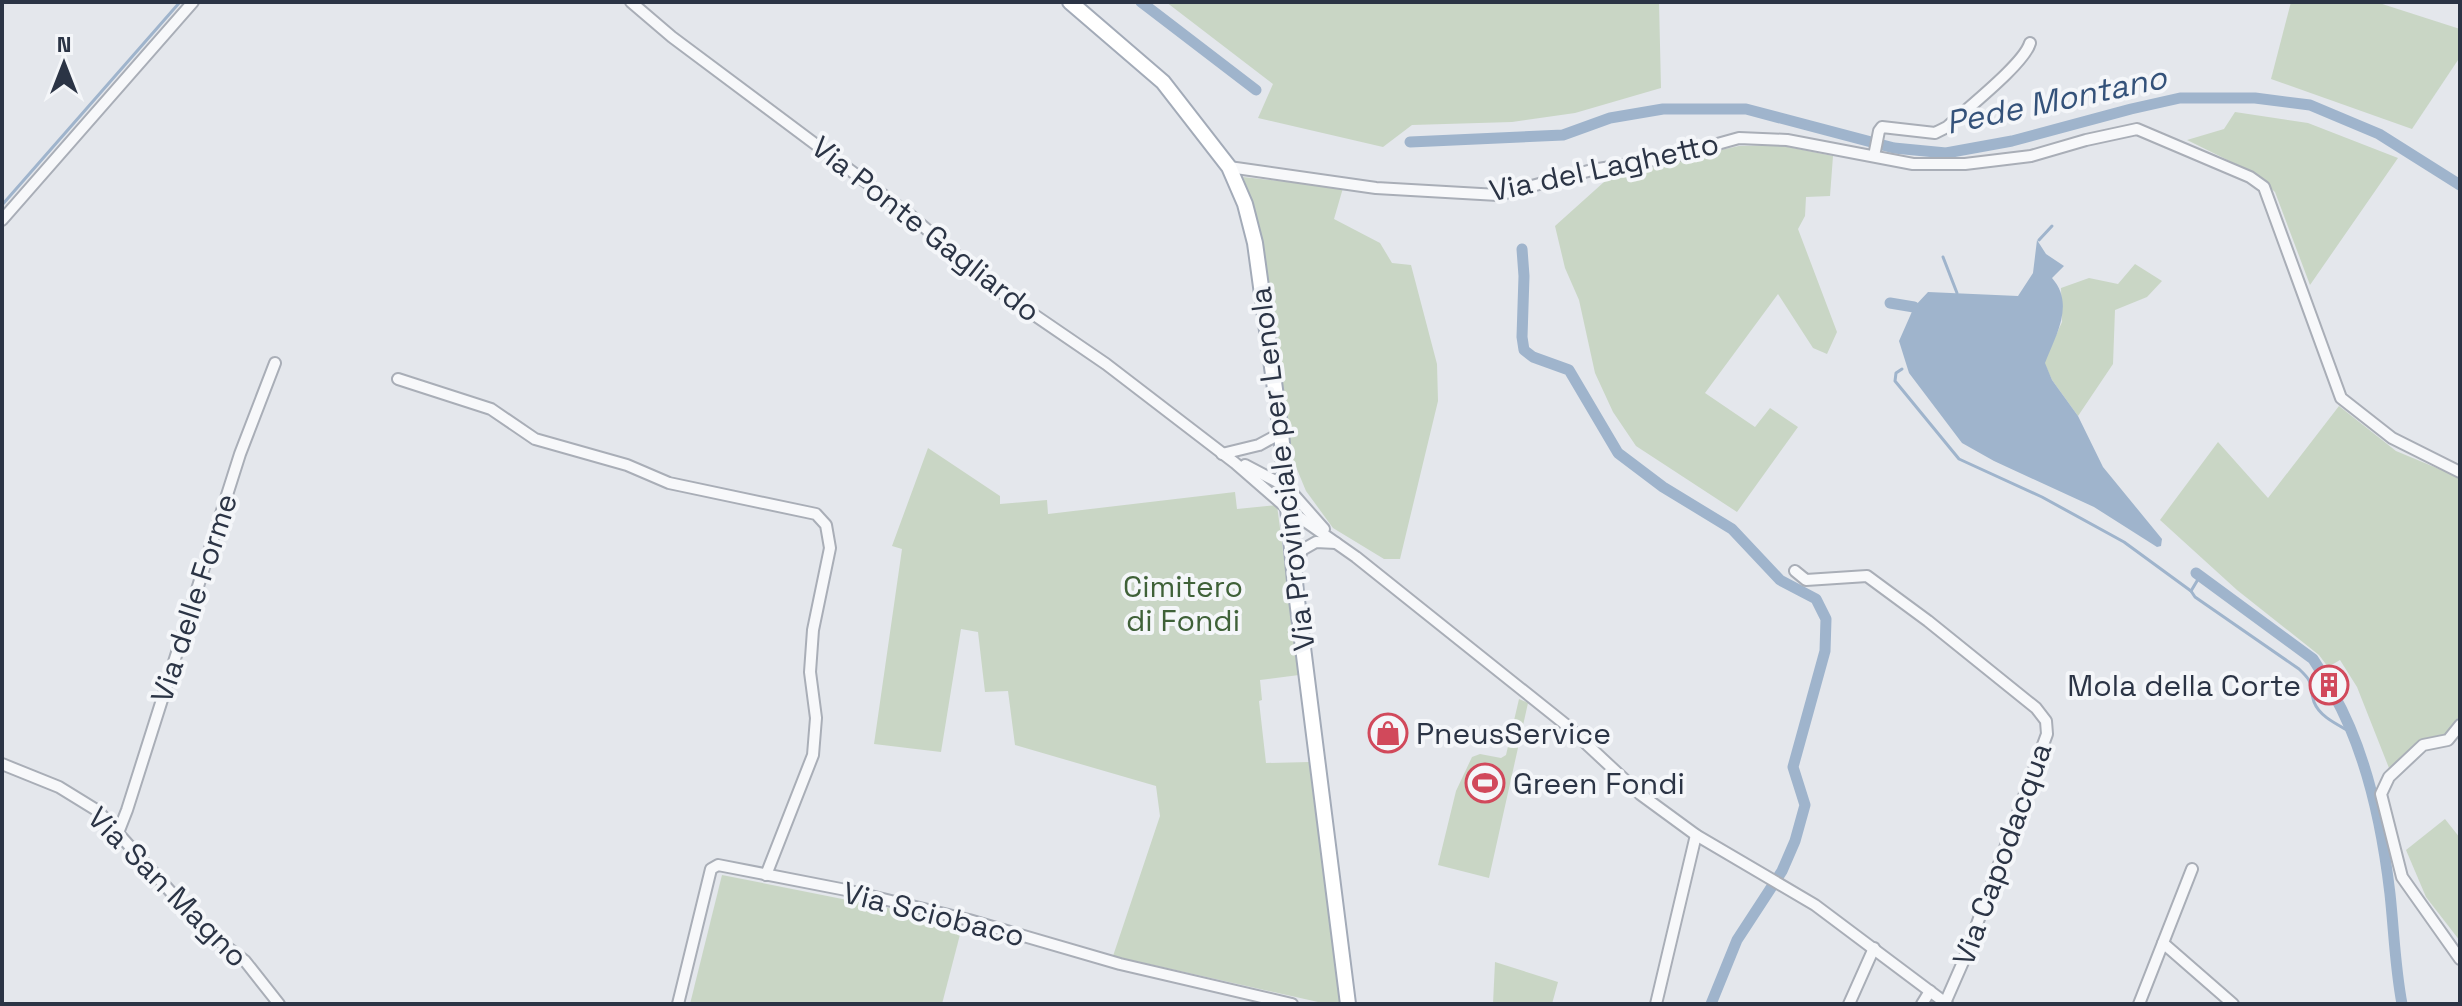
<svg xmlns="http://www.w3.org/2000/svg" width="2462" height="1006" font-family="'Space Grotesk',sans-serif">
<style>
.green{fill:#c9d6c5}
.water{fill:#9fb4cc}
.lines{fill:none;stroke-linecap:round;stroke-linejoin:round}
.stream{stroke:#9fb4cc;stroke-width:3}
.canal{stroke:#9fb4cc;stroke-width:11}
.minor-casing{stroke:#a9aeb7;stroke-width:14}
.major-casing{stroke:#a3abb8;stroke-width:18}
.minor{stroke:#f7f8fa;stroke-width:10}
.major{stroke:#fff;stroke-width:14}
.labels{text-anchor:middle;dominant-baseline:central;stroke-width:8;stroke-linejoin:round;paint-order:stroke}
.street-label{font-size:30px;fill:#2b3445;stroke:#f4f6f9}
.park-label{font-size:30px;fill:#3f6138;stroke:#f4f6f9}
.poi-label{font-size:30px;fill:#2b3445;stroke:#f4f6f9;text-anchor:start}
.water-label{font-size:32px;font-style:italic;fill:#34527a;stroke:#f4f6f9}
</style>
<rect width="100%" height="100%" fill="#e4e7ec"/>
<!-- green -->
<g class="green">
<polygon points="1166,2 1659,2 1661,88 1575,113 1512,122 1412,125 1383,147 1258,118 1273,84"/>
<polygon points="2291,2 2376,2 2460,29 2460,57 2412,129 2271,79"/>
<polygon points="2235,112 2308,123 2398,158 2310,285 2275,192 2254,173 2187,140 2224,129"/>
<polygon points="1778,145 1833,156 1830,196 1806,197 1805,216 1798,229 1837,332 1827,354 1813,348 1778,294 1705,393 1755,427 1770,408 1798,427 1737,512 1636,446 1613,412 1595,373 1579,300 1565,268 1555,226 1614,173 1739,146"/>
<polygon points="1243,177 1343,188 1334,219 1380,243 1392,263 1411,265 1437,364 1438,401 1400,559 1384,559 1333,528 1306,491 1289,450 1255,209"/>
<polygon points="2135,264 2162,281 2147,297 2115,310 2113,364 2078,416 2052,380 2044,362 2062,322 2061,288 2089,278 2118,284"/>
<polygon points="2339,406 2396,451 2456,476 2460,480 2460,715 2446,734 2420,739 2389,768 2357,687 2340,660 2328,667 2319,655 2237,590 2160,520 2218,442 2268,498"/>
<polygon points="928,448 1000,496 1000,504 1047,500 1048,514 1235,492 1237,509 1277,505 1299,675 1260,680 1262,700 1259,701 1266,763 1309,762 1340,1004 1327,1004 1113,956 1160,816 1156,786 1015,745 1008,691 985,692 978,632 961,629 941,752 874,744 902,549 892,546"/>
<polygon points="1519,699 1528,703 1489,878 1438,865 1456,791 1472,757 1480,754 1501,758 1506,755"/>
<polygon points="2445,819 2460,838 2460,941 2426,897 2406,850"/>
<polygon points="722,875 963,923 942,1004 690,1004"/>
<polygon points="1495,962 1558,982 1552,1004 1493,1004"/>
</g>
<!-- water -->
<path class="water" d="M 2037,240 L 2046,254 L 2064,266 L 2052,278 C 2075,304 2056,335 2045,363 L 2052,380 L 2078,416 L 2103,467 L 2162,539 L 2161,546 L 2157,547 L 2094,507 L 1994,461 L 1962,443 L 1909,373 L 1899,341 L 1914,307 L 1928,292 L 2018,296 L 2033,273 Z"/>
<g class="lines">
<!-- stream -->
<g class="stream">
<polyline points="2,205 180,2"/>
<polyline points="2039,240 2052,226"/>
<polyline points="1943,257 1957,293"/>
<polyline points="1902,369 1896,373 1895,381 1959,459 2042,497 2124,542 2191,591"/>
<path d="M 2200,576 L 2191,591 L 2195,597 L 2299,669 C 2316,685 2308,683 2314,702 C 2320,718 2341,726 2354,734"/>
</g>
<!-- canal -->
<g class="canal">
<polyline points="1141,2 1256,90"/>
<polyline points="1410,142 1563,135 1610,118 1663,109 1746,109 1894,148 1946,153 2012,141 2131,109 2180,98 2255,98 2310,105 2379,134 2460,185"/>
<polyline points="1522,249 1524,276 1522,337 1524,350 1533,357 1569,370 1618,453 1663,487 1732,529 1780,580 1816,599 1826,619 1825,651 1793,767 1805,805 1795,841 1782,871 1737,940 1711,1004"/>
<polyline points="1890,303 1914,307"/>
<polyline points="2196,573 2313,659 2325,678"/>
<path d="M 2333,693 C 2367,753 2382,825 2390,894 C 2394,931 2395,967 2402,1004"/>
</g>
<!-- minor casing -->
<g class="minor-casing">
<g id="minor">
<polyline points="631,2 672,37 910,215 992,286 1106,364 1235,463 1289,510 1356,557 1565,724 1640,794 1696,835 1815,905 1947,1004"/>
<path d="M 1874,156 L 1879,131 L 1882,127 L 1935,133 L 1947,127 C 1966,109 2024,64 2030,43"/>
<polyline points="1229,167 1376,188 1498,195 1592,170 1667,158 1739,138 1787,140 1913,164 1965,164 2031,156 2086,140 2137,129 2250,177 2264,187 2341,398 2392,438 2460,472"/>
<polyline points="2,220 193,2"/>
<polyline points="398,379 491,409 535,439 627,465 669,483 816,514 826,525 830,548 813,630 810,672 816,718 813,755 766,875"/>
<polyline points="1222,454 1259,445 1281,433"/>
<polyline points="1245,465 1287,487 1324,529"/>
<polyline points="1296,568 1302,550 1316,542 1336,543"/>
<polyline points="1795,571 1806,580 1867,576 1928,621 2036,708 2046,721 2047,734 1963,962 1945,1003"/>
<polyline points="2460,725 2448,740 2423,745 2389,777 2381,794 2402,877 2460,959"/>
<polyline points="2,764 59,787 98,811 205,930 245,961 279,1004"/>
<polyline points="118,833 127,810 240,454 275,363"/>
<polyline points="2163,943 2233,1004"/>
<polyline points="678,1004 711,869 718,865 846,890 969,920 1120,964 1292,1004"/>
<polyline points="1656,1004 1696,835"/>
<polyline points="1849,1004 1874,948"/>
<polyline points="1922,1004 1930,991"/>
<polyline points="2139,1004 2192,869"/>
</g>
</g>
<!-- major casing -->
<g class="major-casing">
<polyline id="major" points="1070,2 1163,82 1229,167 1245,204 1255,243 1281,433 1296,592 1348,1004"/>
</g>
<!-- minor -->
<use href="#minor" class="minor"/>
<!-- major -->
<use href="#major" class="major"/>
</g>
<!-- icons -->
<defs>
<g id="building-ring" transform="scale(2)"><circle r="9.5" fill="#f4f6f9" stroke="#d1495b" stroke-width="1.5"/><path d="M-4-6H4V6H1V3H-1V6H-4ZM-2.5-4.3h1.7v1.8h-1.7ZM.8-4.3h1.7v1.8H.8ZM-2.5-1h1.7V.8h-1.7ZM.8-1h1.7V.8H.8Z" fill="#d1495b"/></g>
<g id="shop-ring" transform="scale(2)"><circle r="9.5" fill="#f4f6f9" stroke="#d1495b" stroke-width="1.5"/><path d="M-5-2.5h2.3a2.7 3.5 0 0 1 5.4 0H5L5.5 6h-11ZM-1.5-2.5h3a1.5 2.3 0 0 0-3 0Z" fill="#d1495b"/></g>
<g id="stadium-ring" transform="scale(2)"><circle r="9.5" fill="#f4f6f9" stroke="#d1495b" stroke-width="1.5"/><path d="M0-5a6.5 5 0 1 0 0 10a6.5 5 0 1 0 0-10ZM-3.5-1.8h7v3.6h-7Z" fill="#d1495b"/></g>
</defs>
<g fill-rule="evenodd">
<use href="#building-ring" x="2329" y="685"/>
<use href="#shop-ring" x="1388" y="733"/>
<use href="#stadium-ring" x="1485" y="783"/>
</g>
<g class="labels">
<!-- street labels -->
<g class="street-label">
<text transform="translate(1604 167) rotate(-12)">Via del Laghetto</text>
<text transform="translate(926 229) rotate(38)">Via Ponte Gagliardo</text>
<text transform="translate(1282 469) rotate(-97)">Via Provinciale per Lenola</text>
<text transform="translate(194 598) rotate(-72)">Via delle Forme</text>
<text transform="translate(2002 854) rotate(-70)">Via Capodacqua</text>
<text transform="translate(168 887) rotate(45)">Via San Magno</text>
<text transform="translate(934 914) rotate(14)">Via Sciobaco</text>
</g>
<!-- park labels -->
<g class="park-label">
<text x="1183" y="586">Cimitero<tspan x="1183" dy="34">di Fondi</tspan></text>
</g>
<!-- poi labels -->
<g class="poi-label">
<text x="2301" y="685" text-anchor="end">Mola della Corte</text>
<text x="1416" y="733">PneusService</text>
<text x="1513" y="783">Green Fondi</text>
</g>
<!-- water labels -->
<g class="water-label">
<text transform="translate(2056 100) rotate(-12)">Pede Montano</text>
</g>
</g>
<!-- border -->
<rect width="2462" height="1006" fill="none" stroke="#2b3445" stroke-width="8"/>
<!-- north arrow -->
<g transform="translate(64 64)" stroke="#f4f6f9" stroke-width="6" paint-order="stroke">
<path d="M0-6L14 30L0 20L-14 30Z" fill="#2b3445"/>
<text y="-12" font-size="22" font-weight="bold" text-anchor="middle" fill="#2b3445">N</text>
</g>
</svg>
